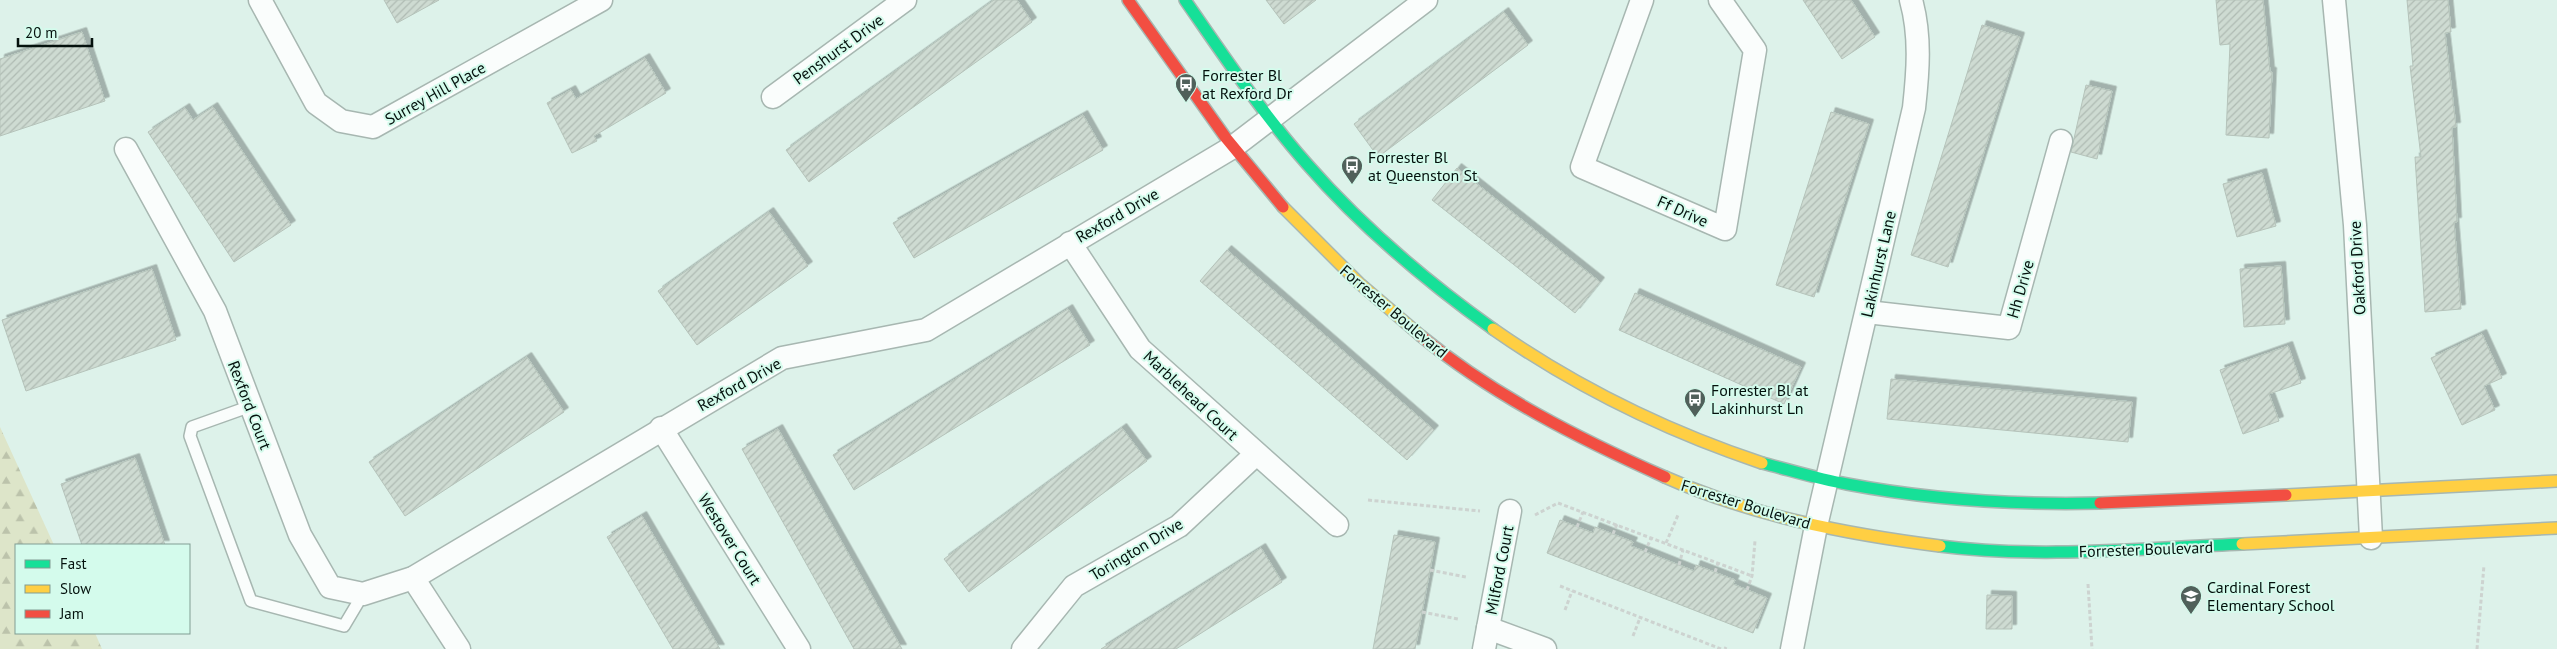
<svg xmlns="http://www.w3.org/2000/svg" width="2557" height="649" font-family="'PT Sans',sans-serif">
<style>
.forest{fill:url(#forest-firs)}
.building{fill:url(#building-hatch);stroke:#b5c3ba;filter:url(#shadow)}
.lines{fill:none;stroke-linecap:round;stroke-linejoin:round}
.lane-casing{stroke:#a7b7b1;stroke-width:14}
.street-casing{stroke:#a7b7b1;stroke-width:25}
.fast-casing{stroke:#a7b7b1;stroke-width:14}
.slow-casing{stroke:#a7b7b1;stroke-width:14}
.jam-casing{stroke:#a7b7b1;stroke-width:14}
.path{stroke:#cdd3d0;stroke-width:3;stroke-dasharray:4 2.5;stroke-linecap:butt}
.lane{stroke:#fafdfc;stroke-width:11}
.street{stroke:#fafdfc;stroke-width:22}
.fast{stroke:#16e098;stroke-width:11}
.slow{stroke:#ffcf43;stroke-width:11}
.jam{stroke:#f24e42;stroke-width:11}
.labels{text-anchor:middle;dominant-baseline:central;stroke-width:4;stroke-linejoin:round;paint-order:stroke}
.street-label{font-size:16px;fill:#04110d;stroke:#d4fbec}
.poi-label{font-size:16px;fill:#04110d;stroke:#d4fbec;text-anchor:start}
</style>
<defs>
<pattern id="forest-firs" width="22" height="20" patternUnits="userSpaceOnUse" patternTransform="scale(1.25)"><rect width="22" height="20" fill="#dde5c9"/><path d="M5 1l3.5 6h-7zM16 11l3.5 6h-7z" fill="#bcc3ab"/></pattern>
<pattern id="building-hatch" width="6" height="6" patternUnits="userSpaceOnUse" patternTransform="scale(1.25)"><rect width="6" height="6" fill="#cedbd2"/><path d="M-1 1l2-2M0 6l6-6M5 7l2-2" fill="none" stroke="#afbbb3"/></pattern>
<filter id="shadow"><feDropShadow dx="4.5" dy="-4.5" stdDeviation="0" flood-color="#0004"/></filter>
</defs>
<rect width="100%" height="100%" fill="#ddf2ea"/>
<!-- forest -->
<polygon class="forest" points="0,427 54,545 16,545 16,633 95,633 102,649 0,649"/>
<!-- building -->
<g class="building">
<polygon points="384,0 439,0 397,23"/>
<polygon points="994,0 1017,0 1032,22 809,182 786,150"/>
<polygon points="1266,0 1316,0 1284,24"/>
<polygon points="1803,0 1851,0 1875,37 1842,59"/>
<polygon points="2216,0 2263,0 2270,72 2272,72 2269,138 2226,135 2230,44 2220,45"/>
<polygon points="2407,0 2448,0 2451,32 2445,33 2456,127 2452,127 2457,222 2454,222 2461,309 2425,312 2415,157 2421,157 2410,66 2413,66"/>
<polygon points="1504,12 1528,45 1378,157 1354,124"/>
<polygon points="1982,25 2020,37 1948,267 1911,255"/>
<polygon points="82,32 105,101 0,136 0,59"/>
<polygon points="645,58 666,93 594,136 597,141 572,153 547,103 571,90 576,99"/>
<polygon points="2086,85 2112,91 2097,159 2071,152"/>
<polygon points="213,107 291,225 234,262 148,132 185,108 193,120"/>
<polygon points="1831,112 1869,124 1814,297 1776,285"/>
<polygon points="1083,115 1103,150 914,258 893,223"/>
<polygon points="1457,168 1600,282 1575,313 1432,200"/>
<polygon points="2262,173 2276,226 2237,237 2223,184"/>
<polygon points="769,212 808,266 697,345 658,291"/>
<polygon points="1227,250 1434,430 1407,460 1200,281"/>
<polygon points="2281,266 2285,324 2244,327 2240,269"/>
<polygon points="152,269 176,340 26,391 2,320"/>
<polygon points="1635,293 1801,367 1784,404 1619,330"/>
<polygon points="1068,309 1090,345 854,490 833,455"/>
<polygon points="2482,334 2502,378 2484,386 2495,410 2462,425 2431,358"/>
<polygon points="2288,346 2301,383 2269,394 2279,421 2243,434 2220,370"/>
<polygon points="527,357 564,412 405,516 369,462"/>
<polygon points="1891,379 2132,402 2128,442 1887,419"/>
<polygon points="1122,428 1147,461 969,592 944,559"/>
<polygon points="778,429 902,649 854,649 742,449"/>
<polygon points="135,458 165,545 82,545 61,484"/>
<polygon points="642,516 720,649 673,649 607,537"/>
<polygon points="1560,520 1593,533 1595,527 1633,542 1631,546 1694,571 1696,565 1735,580 1733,584 1767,598 1753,633 1547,553"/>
<polygon points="1394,535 1435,542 1430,570 1415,649 1373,649"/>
<polygon points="1261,548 1282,582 1176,649 1101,649"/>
<polygon points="1987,595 2012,596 2012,629 1986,629"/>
</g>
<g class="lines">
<!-- lane casing -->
<g class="lane-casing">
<polyline id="lane" points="251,406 192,427 190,436 251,601 344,626 363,594"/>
</g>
<!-- street casing -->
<g class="street-casing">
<g id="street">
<polyline points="260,0 316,103 341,121 373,127 601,0"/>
<polyline points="1642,0 1582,167 1725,229 1755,50 1720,0"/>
<polyline points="2334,0 2355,225 2371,538"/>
<polyline points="773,97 905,0"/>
<polyline points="126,149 215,311 300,535 330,587 363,594 413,578 782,358 926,330 1233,147 1426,0"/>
<polyline points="1070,243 1140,349 1337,525"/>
<polyline points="1867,312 2009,328 2061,141"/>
<polyline points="661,428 799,649"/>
<polyline points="413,578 459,649"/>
<polyline points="1488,628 1545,649"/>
<polyline points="1023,649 1074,586 1179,526 1256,454"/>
<polyline points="1484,649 1510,511"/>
<path d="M 1792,649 L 1816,526 L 1914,108 C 1918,72 1921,36 1911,0"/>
</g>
</g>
<!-- fast casing -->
<g class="fast-casing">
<g id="fast">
<path d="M 1185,0 C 1224,56 1262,113 1307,164 C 1361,226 1426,281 1493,329"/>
<path d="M 1762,463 C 1790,470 1818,479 1847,484 C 1931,500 2015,505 2100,503"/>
<path d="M 1940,546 C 2040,559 2142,548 2242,544"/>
</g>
</g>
<!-- slow casing -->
<g class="slow-casing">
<g id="slow">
<polyline points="1283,207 1359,283 1421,336"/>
<path d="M 1493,329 C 1576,387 1666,431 1762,463"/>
<path d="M 1665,477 C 1752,516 1846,534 1940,546"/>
<polyline points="2286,495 2557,481"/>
<polyline points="2242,544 2557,528"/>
</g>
</g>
<!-- jam casing -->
<g class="jam-casing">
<g id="jam">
<polyline points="1128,0 1226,138 1283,207"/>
<path d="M 1421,336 C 1494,396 1580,439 1665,477"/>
<polyline points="2100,503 2286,495"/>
</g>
</g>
<!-- path -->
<g class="path">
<polyline points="1368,500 1480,511"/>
<polyline points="1535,515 1558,503 1752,576"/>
<polyline points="1577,527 1583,512"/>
<polyline points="1613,534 1617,524"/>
<polyline points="1666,543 1678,515"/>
<polyline points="1645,552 1651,538"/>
<polyline points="1679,565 1683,550"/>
<polyline points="1430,570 1466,577"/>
<polyline points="1715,572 1718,563"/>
<polyline points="2088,584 2092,649"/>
<polyline points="1560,586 1721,649"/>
<polyline points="1747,590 1752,576 1755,541"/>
<polyline points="1565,610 1572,591"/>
<polyline points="1422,612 1458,619"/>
<polyline points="1633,636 1640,618"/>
<polyline points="1725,649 1726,647"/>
<polyline points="2477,649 2484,565"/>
</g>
<!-- lane -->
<use href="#lane" class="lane"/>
<!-- street -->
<use href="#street" class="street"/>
<!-- fast -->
<use href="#fast" class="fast"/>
<!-- slow -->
<use href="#slow" class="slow"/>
<!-- jam -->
<use href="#jam" class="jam"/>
</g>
<!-- icons -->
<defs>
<g id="bus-pin" transform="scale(1.125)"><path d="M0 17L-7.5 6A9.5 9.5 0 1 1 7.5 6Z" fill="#50605a" stroke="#d4fbec"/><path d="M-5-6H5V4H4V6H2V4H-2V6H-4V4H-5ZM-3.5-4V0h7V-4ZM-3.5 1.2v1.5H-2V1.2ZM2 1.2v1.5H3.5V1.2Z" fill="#fff"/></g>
<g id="school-pin" transform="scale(1.125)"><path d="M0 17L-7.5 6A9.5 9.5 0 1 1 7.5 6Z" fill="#50605a" stroke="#d4fbec"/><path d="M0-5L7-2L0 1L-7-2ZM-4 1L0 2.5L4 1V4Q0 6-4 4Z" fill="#fff"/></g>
</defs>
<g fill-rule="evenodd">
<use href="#bus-pin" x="1186" y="84"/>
<use href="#bus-pin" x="1352" y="166"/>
<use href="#bus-pin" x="1695" y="399"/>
<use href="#school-pin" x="2191" y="596"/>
</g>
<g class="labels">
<!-- street labels -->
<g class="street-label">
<text transform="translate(838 49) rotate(-36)">Penshurst Drive</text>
<text transform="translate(435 93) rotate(-29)">Surrey Hill Place</text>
<text transform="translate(1683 211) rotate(24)">Ff Drive</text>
<text transform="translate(1117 215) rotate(-30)">Rexford Drive</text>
<text transform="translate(1878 264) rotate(-77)">Lakinhurst Lane</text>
<text transform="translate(2357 268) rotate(-93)">Oakford Drive</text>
<text transform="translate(2020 289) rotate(-74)">Hh Drive</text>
<text transform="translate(1394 311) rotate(40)">Forrester Boulevard</text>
<text transform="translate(739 384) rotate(-29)">Rexford Drive</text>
<text transform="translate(1191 395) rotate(43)">Marblehead Court</text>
<text transform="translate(250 405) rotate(69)">Rexford Court</text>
<text transform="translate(1746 504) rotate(17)">Forrester Boulevard</text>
<text transform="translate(730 539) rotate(58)">Westover Court</text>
<text transform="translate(1136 549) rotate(-31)">Torington Drive</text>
<text transform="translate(2146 549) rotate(-2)">Forrester Boulevard</text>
<text transform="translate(1499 570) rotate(-79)">Milford Court</text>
</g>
<!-- poi labels -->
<g class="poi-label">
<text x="1202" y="75">Forrester Bl<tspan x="1202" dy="18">at Rexford Dr</tspan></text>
<text x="1368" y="157">Forrester Bl<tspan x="1368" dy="18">at Queenston St</tspan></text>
<text x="1711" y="390">Forrester Bl at<tspan x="1711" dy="18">Lakinhurst Ln</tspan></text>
<text x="2207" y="587">Cardinal Forest<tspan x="2207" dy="18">Elementary School</tspan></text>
</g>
</g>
<!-- legend -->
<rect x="15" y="544" width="175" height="90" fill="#d4fbec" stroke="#819d93"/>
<rect x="25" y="560" width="25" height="8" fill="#16e098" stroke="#819d93"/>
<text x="60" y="569" font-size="15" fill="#04110d">Fast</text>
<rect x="25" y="585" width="25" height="8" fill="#ffcf43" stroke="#819d93"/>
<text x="60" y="594" font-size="15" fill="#04110d">Slow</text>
<rect x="25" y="610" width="25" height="8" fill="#f24e42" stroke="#819d93"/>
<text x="60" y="619" font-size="15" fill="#04110d">Jam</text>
<!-- scale -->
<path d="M18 38v8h74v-8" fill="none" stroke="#04110d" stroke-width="2.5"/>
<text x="25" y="38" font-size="15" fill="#04110d" stroke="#d4fbec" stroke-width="4" paint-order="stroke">20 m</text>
</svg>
